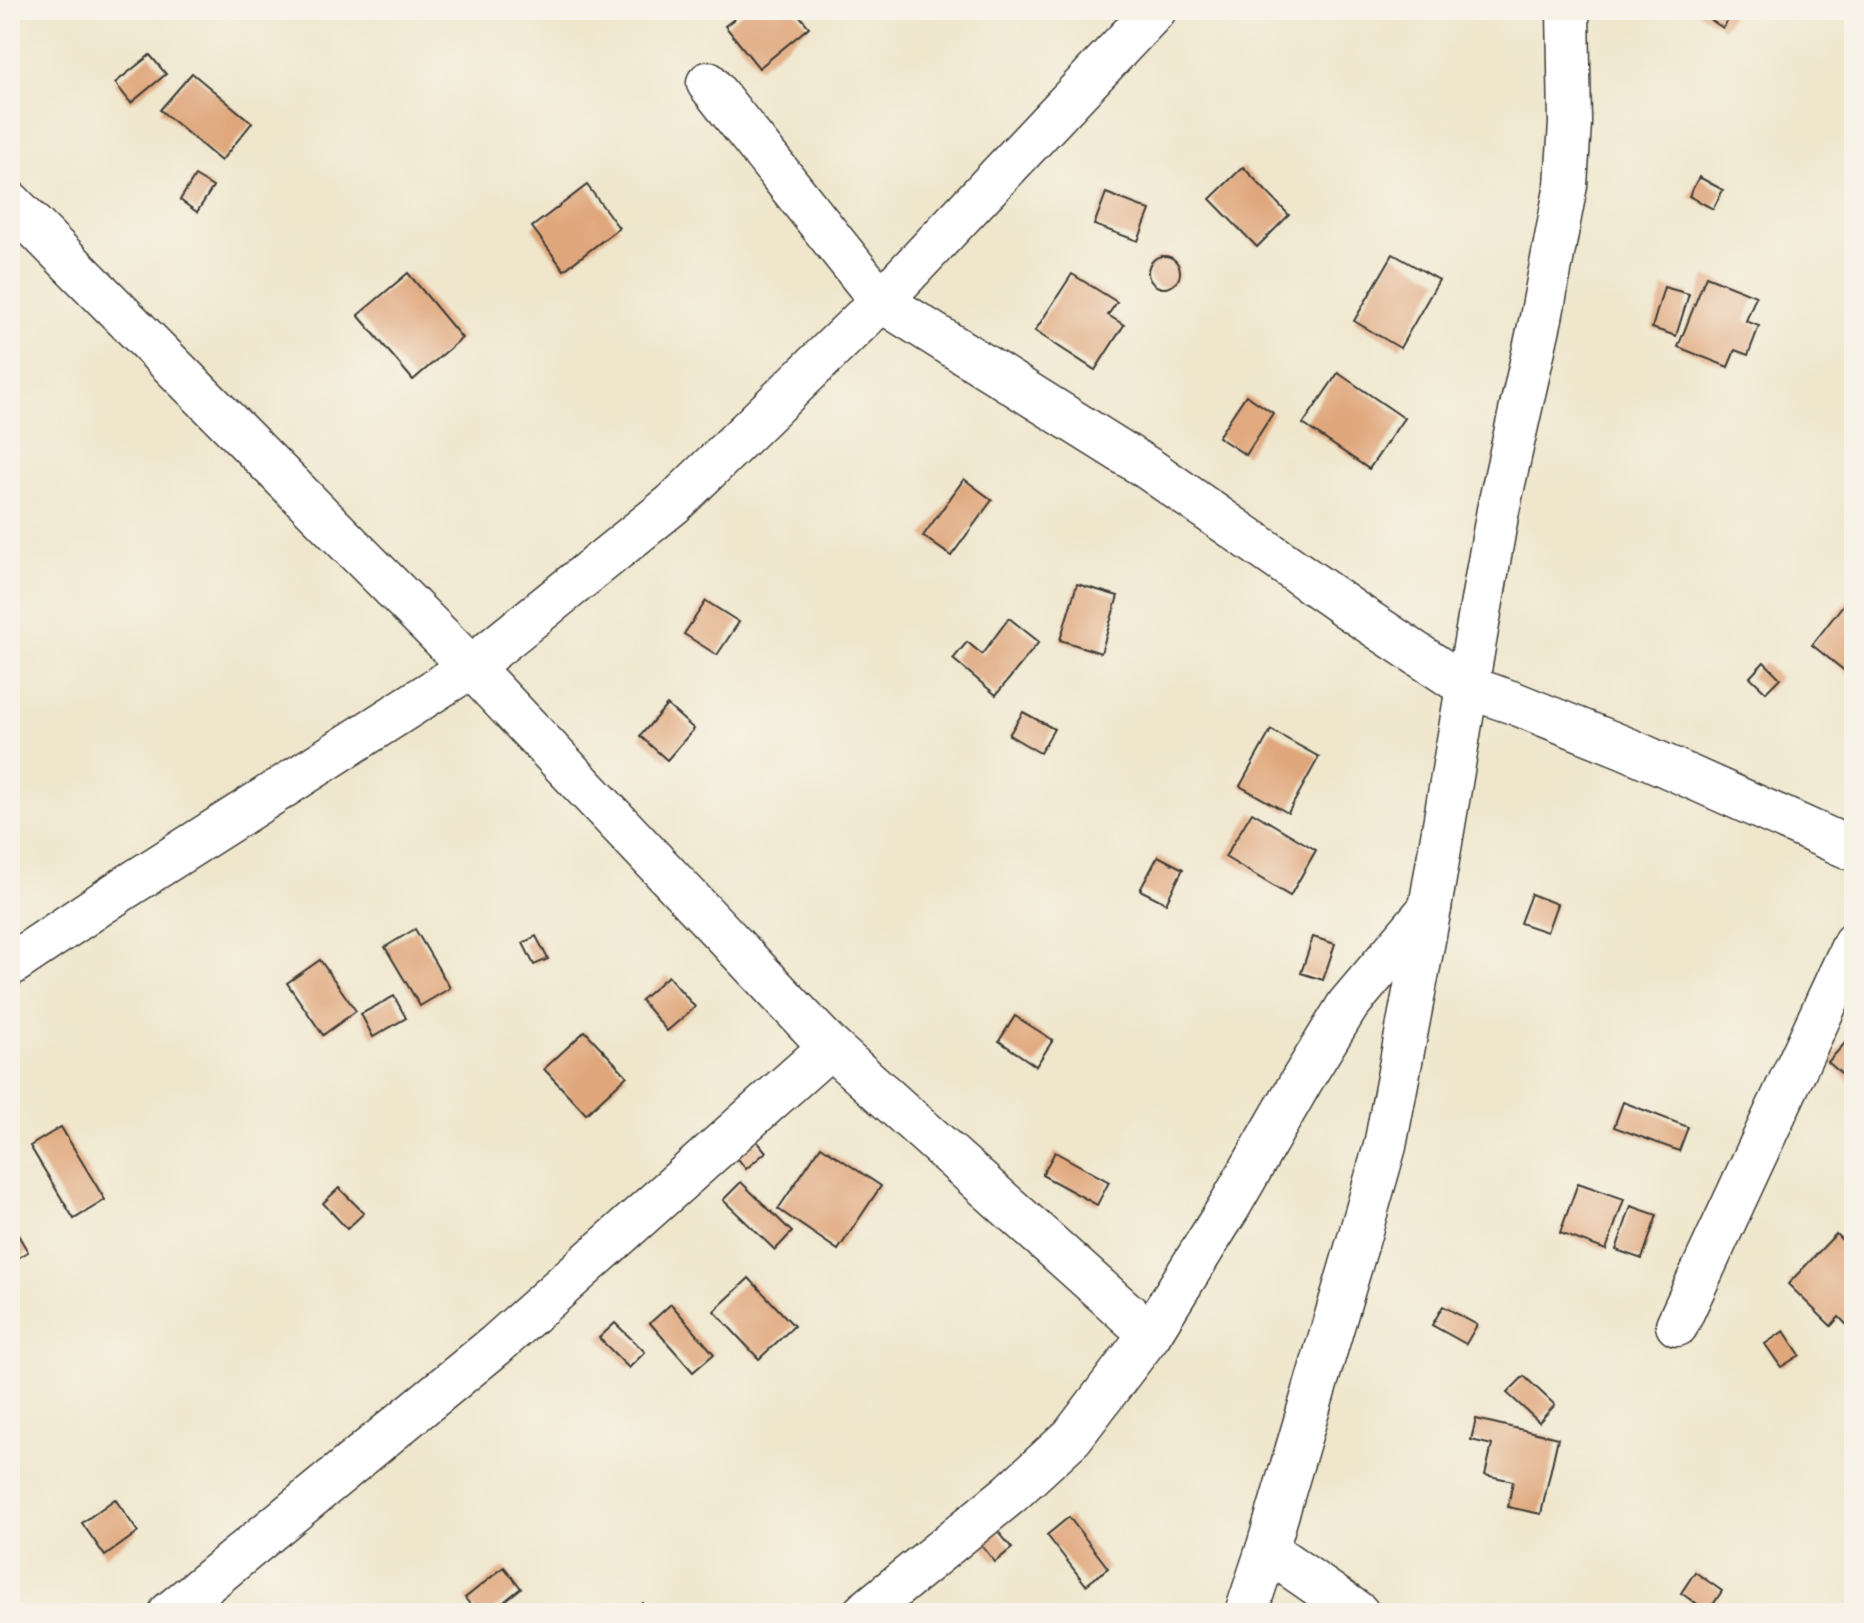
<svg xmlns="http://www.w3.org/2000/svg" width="1864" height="1623" font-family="'Architects Daughter',sans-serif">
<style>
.building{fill:#e0a77d}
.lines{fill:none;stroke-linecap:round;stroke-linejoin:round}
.street-casing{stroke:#3c3a36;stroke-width:45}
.street{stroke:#fff;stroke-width:42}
</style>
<rect width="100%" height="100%" fill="#f7f3e8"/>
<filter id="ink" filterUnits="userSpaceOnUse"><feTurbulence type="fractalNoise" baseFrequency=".0125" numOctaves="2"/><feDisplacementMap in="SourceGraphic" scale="16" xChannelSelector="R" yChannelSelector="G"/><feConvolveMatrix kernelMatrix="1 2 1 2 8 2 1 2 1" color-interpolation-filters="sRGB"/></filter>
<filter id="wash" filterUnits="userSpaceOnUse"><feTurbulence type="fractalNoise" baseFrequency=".006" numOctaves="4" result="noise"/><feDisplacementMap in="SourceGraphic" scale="32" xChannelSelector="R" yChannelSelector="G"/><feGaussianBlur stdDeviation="1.8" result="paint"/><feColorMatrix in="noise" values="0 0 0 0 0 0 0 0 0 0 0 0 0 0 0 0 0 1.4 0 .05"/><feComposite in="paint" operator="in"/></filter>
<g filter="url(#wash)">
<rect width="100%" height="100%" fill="#efe6cc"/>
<g id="blocks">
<!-- building -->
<g class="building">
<polygon points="746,10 795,10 809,27 759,68 725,26"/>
<polygon points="1695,10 1735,10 1723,28"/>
<polygon points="150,55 166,74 131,103 115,83"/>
<polygon points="192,73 252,123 221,161 160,110"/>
<polygon points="1243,167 1289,215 1257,247 1210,199"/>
<polygon points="195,176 213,187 197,212 180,200"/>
<polygon points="1699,177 1723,190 1713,209 1689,196"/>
<polygon points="587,185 619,228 564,270 532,227"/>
<polygon points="1106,193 1150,210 1138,241 1094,225"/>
<polygon points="1393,254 1439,280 1400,348 1354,321"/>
<circle cx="1164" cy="272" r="16"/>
<polygon points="408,273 462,338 413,380 358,315"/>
<polygon points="1072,274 1117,302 1108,315 1124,325 1095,370 1035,331"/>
<polygon points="1706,276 1756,296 1746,321 1759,326 1748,355 1735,350 1728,367 1678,347"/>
<polygon points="1664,287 1689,294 1676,336 1652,328"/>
<polygon points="1338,373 1404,418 1369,469 1303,424"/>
<polygon points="1246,395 1273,413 1246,455 1218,437"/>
<polygon points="964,479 992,500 951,556 923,536"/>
<polygon points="1077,584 1118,596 1101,653 1060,640"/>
<polygon points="1854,591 1854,670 1850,675 1812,645"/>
<polygon points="706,601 739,622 717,655 684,634"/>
<polygon points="1009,618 1039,642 996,695 953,659 967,642 982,654"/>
<polygon points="1764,662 1780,678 1766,692 1750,677"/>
<polygon points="667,705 694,729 667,760 640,736"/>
<polygon points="1023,712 1054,729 1040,753 1009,735"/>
<polygon points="1271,730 1319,757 1288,813 1240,786"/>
<polygon points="1252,812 1316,850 1290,896 1225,857"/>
<polygon points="1158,856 1183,869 1166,903 1140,890"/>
<polygon points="1531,894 1557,904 1547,932 1520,923"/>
<polygon points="415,929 450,988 420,1006 385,947"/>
<polygon points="536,936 548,959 534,965 523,943"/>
<polygon points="1313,937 1335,944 1323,980 1301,973"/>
<polygon points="320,960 356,1011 323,1035 287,983"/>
<polygon points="668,976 695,1007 667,1031 641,1000"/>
<polygon points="394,996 406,1018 373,1037 361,1014"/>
<polygon points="1015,1016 1053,1040 1036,1066 999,1041"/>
<polygon points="585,1031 627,1076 586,1114 544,1069"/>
<polygon points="1854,1033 1854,1085 1828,1062"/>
<polygon points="1623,1102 1688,1127 1679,1151 1614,1127"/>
<polygon points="61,1127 105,1200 74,1219 30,1146"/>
<polygon points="752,1135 766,1152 746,1169 732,1151"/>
<polygon points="821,1146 881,1186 838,1250 778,1209"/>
<polygon points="1055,1152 1109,1182 1097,1205 1042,1175"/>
<polygon points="741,1182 792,1232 775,1250 723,1200"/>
<polygon points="1578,1183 1624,1199 1606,1250 1560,1233"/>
<polygon points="339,1188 364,1213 347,1229 323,1203"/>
<polygon points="1631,1206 1657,1215 1642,1259 1616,1250"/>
<polygon points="14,1228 28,1252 10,1263 10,1231"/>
<polygon points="1836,1234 1854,1252 1854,1332 1839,1317 1831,1326 1788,1284"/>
<polygon points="749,1278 794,1326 759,1359 714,1311"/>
<polygon points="671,1304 714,1354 693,1372 650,1323"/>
<polygon points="1443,1306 1477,1325 1466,1344 1432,1325"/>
<polygon points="615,1323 645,1352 629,1368 599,1338"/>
<polygon points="1784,1331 1800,1355 1781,1367 1765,1344"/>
<polygon points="1524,1376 1555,1405 1539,1422 1507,1393"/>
<polygon points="1476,1419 1558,1438 1541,1514 1508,1507 1513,1481 1485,1475 1492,1445 1471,1440"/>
<polygon points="115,1499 138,1532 105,1556 82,1523"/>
<polygon points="1069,1517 1108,1568 1086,1585 1047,1535"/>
<polygon points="992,1524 1012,1548 995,1562 976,1538"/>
<polygon points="504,1567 521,1588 490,1613 477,1613 465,1598"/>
<polygon points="1695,1572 1722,1591 1708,1612 1681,1593"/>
<polygon points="642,1603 651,1613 630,1613"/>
</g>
</g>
</g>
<g filter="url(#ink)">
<use href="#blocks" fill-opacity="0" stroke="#3c3a36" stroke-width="2"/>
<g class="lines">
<!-- street casing -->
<g class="street-casing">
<g id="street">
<polyline points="708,83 881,301 1149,469 1351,610 1467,687 1514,703 1628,749 1854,850"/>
<polyline points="10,202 471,667 830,1047 1150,1334 1229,1207 1302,1080 1348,1005 1430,908"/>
<polyline points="10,965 120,891 471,667 673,504 881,301 1155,10"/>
<polyline points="1677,1325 1854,943"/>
<polyline points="1267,1550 1358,1613"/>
<polyline points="170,1613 496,1345 830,1047"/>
<polyline points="864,1613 1010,1494 1072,1437 1150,1334"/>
<polyline points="1246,1613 1267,1550 1357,1245 1385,1146 1430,908 1467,687 1498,510 1541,318 1566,185 1570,123 1568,10"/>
</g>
</g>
<!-- street -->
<use href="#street" class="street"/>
</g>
</g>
<!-- margin -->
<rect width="1864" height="1623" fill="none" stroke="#f7f3e8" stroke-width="40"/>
</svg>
